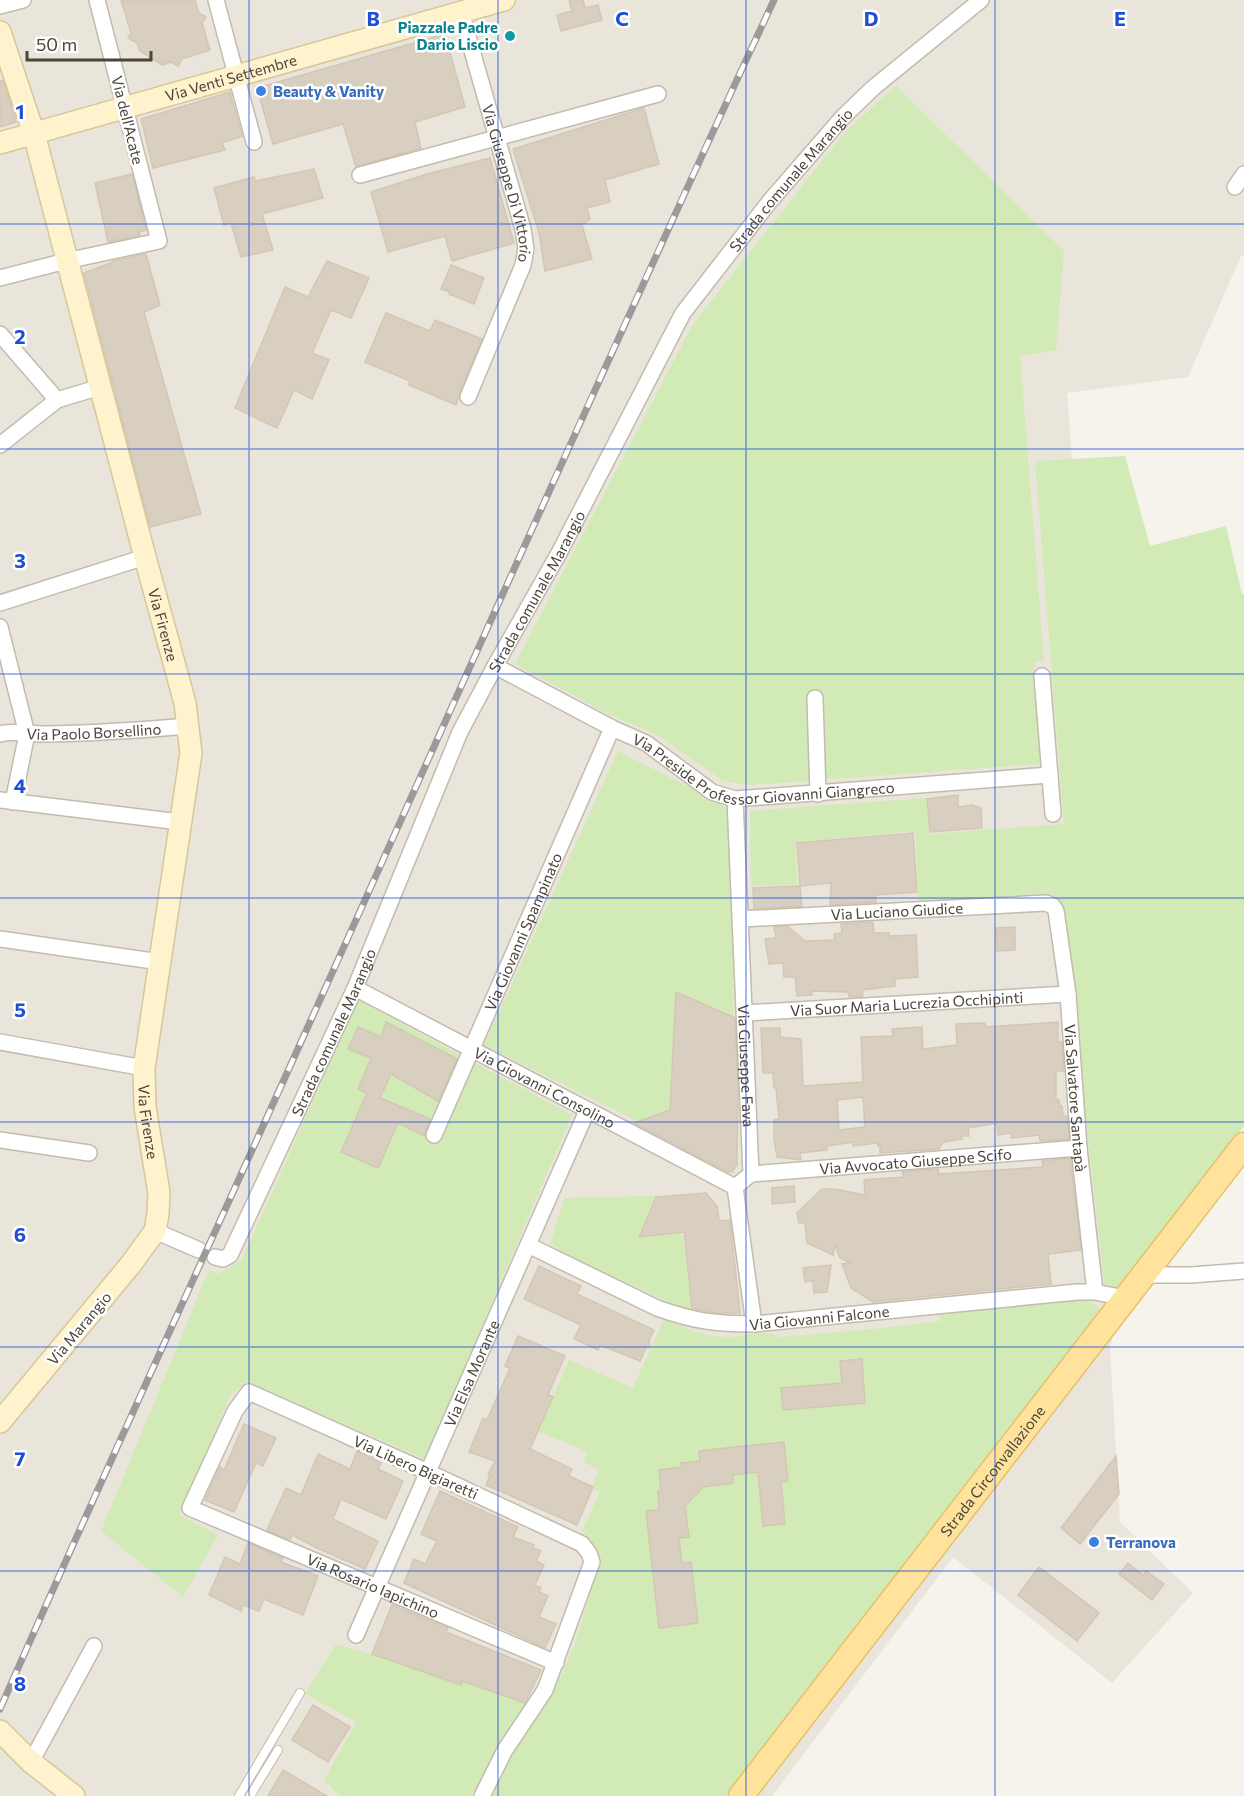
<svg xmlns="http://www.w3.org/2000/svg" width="1244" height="1796" font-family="Commissioner,sans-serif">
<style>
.residential{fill:#eae5da}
.green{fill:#d2eab5}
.building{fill:#d8cfc1;stroke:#d3c7b4;stroke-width:1.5;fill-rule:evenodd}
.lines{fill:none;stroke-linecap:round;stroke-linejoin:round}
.lane-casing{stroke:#c2bbae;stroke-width:10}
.street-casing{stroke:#c2bbae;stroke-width:18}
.secondary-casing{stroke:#d6c79b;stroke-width:24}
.primary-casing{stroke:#e6c16a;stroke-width:27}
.lane{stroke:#fff;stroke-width:8}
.street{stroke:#fff;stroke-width:15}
.secondary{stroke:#fff3cd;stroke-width:21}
.primary{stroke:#ffe39c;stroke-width:24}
.rail-casing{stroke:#9a9a9a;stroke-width:7}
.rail{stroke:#fff;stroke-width:4.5;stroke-dasharray:14;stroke-linecap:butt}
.grid{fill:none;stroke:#1d4ed8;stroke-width:1.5;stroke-opacity:0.55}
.culture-dot{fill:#0f9aa8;stroke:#fff;stroke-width:2}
.shop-dot{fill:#3f7fe0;stroke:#fff;stroke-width:2}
.labels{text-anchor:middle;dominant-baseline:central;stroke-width:5;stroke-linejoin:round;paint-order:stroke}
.culture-label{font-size:15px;font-weight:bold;fill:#0d838f;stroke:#fff;text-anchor:end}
.street-label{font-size:15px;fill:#4b4439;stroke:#fff}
.shop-label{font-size:15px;font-weight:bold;fill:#366cbe;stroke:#fff;text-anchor:start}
.grid-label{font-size:20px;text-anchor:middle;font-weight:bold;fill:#1d4ed8;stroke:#fff;stroke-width:5;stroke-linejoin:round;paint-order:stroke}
</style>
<rect width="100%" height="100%" fill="#f6f3ec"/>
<!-- residential -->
<polygon class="residential" points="0,0 1244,0 1244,257 1241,256 1188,377 1067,393 1133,1250 1110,1348 1120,1522 1193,1593 1112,1683 953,1557 772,1796 0,1796"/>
<!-- green -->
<g class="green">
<polygon points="896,86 1064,251 1056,350 1020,356 1044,661 1034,662 1040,764 751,785 723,781 656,734 612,716 515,664 693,324 846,131"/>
<path d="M 1125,456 L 1150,546 L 1226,526 L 1242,594 L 1244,594 L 1244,1126 L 1124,1289 L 1104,1284 L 1063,913 C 1057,901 1052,894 1038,894 L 919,902 L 915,831 L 796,842 L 797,885 L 751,886 L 750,811 L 926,798 L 930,834 L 1064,824 L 1035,461 Z"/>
<path d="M 618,751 L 718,802 C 734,812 731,824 733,841 L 734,1169 L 484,1045 Z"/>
<polygon points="358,1000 572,1115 425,1459 247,1382 231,1394 179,1515 218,1535 183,1597 101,1531 209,1270 218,1274 242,1260"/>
<polygon points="655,1196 637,1239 682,1232 692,1308 686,1310 578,1260 550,1244 565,1198"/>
<path d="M 1071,1298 C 1083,1299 1096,1301 1101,1313 L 726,1796 L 492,1796 L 521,1739 L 555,1689 L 576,1641 L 599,1564 L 598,1550 L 582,1531 L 600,1492 L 592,1487 L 599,1470 L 584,1462 L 588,1452 L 538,1431 L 569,1360 L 633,1388 L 664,1319 C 685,1328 705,1337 728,1337 C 746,1337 761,1328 778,1337 L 884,1328 L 940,1321 L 939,1312 Z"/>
<polygon points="336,1644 462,1681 527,1703 493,1757 471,1796 340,1796 324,1780 356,1722 305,1694"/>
</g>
<!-- building -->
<g class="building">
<polygon points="121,0 195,0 199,13 206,17 202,23 210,50 182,59 178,66 171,62 162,65 140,51 137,43 128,38 131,33"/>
<polygon points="569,0 583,0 585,8 598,5 602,20 561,31 557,15 572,11"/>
<polygon points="445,34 465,107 415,122 421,148 356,167 343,124 273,144 257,88"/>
<polygon points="3,80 16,122 0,127 0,81"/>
<polygon points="230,92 242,136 222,143 225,150 153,168 141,119"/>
<polygon points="644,108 659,164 605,180 610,202 587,208 590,219 582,225 592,259 545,271 539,233 513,149"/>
<polygon points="490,158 514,243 452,261 445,236 388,252 371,192 427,174"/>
<polygon points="314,169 323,198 262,214 273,250 241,257 231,223 224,225 214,188 254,177 255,181"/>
<polygon points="132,174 146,230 139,232 140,235 108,242 95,183"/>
<polygon points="146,254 160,305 144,312 201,514 150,527 84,273 113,262 113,261"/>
<polygon points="327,261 369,278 351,318 331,310 312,353 329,360 312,399 294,390 277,428 235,408 285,287 308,297"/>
<polygon points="451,265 484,278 474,304 449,294 450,292 441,289"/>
<polygon points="386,313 430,331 435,320 482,339 459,393 456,405 409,385 410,381 365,362"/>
<polygon points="958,795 958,807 972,805 981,808 982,828 930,832 927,799"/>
<polygon points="913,833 917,892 876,895 876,902 830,905 831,883 800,886 797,843"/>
<polygon points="800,886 802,906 754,909 753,888"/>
<polygon points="873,922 874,933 889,933 889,936 916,935 918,977 895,979 895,986 862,990 863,996 849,997 848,992 812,991 812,995 797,996 795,977 784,977 783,963 769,964 765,939 776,938 774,927 787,926 805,941 835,940 834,934 842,933 841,924"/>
<polygon points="1015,927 1015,950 997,951 996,928"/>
<polygon points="676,992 735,1018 738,1093 737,1165 732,1172 728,1172 634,1123 670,1110"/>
<polygon points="386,1022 457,1059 438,1101 391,1074 380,1098 430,1119 424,1136 398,1123 378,1168 341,1152 367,1093 358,1089 371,1058 348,1049 358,1027 381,1037"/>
<path d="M 1058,1022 L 1058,1042 L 1062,1042 L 1064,1071 L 1056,1071 L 1056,1100 L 1059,1100 L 1060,1106 L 1062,1106 L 1063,1116 L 1067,1116 L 1069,1139 L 1040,1141 L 1039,1135 L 1011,1138 L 1011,1133 L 998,1135 L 997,1123 L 968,1128 L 969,1136 L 962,1136 L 962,1139 L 943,1142 L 939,1149 L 880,1153 L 880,1145 L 878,1146 L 877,1143 L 853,1146 L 853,1142 L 827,1146 L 827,1150 L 800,1153 L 801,1160 L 777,1157 L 774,1139 L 774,1120 L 779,1119 L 776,1088 L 774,1088 L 773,1073 L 763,1073 L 761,1028 L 780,1028 L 780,1037 L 801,1039 L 803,1086 L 863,1082 L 861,1037 L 893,1036 L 892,1029 L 922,1027 L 923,1049 L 957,1045 L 956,1024 L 985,1023 L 986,1027 ZM 863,1097 L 865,1127 L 839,1130 L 837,1100 Z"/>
<polygon points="1070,1158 1081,1250 1048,1254 1051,1284 873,1302 851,1288 842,1264 850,1263 840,1258 835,1245 833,1255 807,1243 805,1223 799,1223 797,1213 822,1189 835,1189 865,1195 864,1180 904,1177 902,1172 938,1169 939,1174 1043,1167 1042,1161"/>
<polygon points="794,1186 795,1202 772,1204 772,1188"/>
<polygon points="706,1193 717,1206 719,1221 730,1220 740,1313 717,1313 692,1308 684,1232 639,1237 656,1197"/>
<polygon points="831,1265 827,1292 814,1293 813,1281 805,1282 803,1268"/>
<polygon points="539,1266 581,1286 577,1294 654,1330 649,1341 650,1347 646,1348 640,1361 600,1345 598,1350 574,1339 581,1325 524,1299"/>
<polygon points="518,1336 565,1356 548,1395 553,1397 530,1449 572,1469 569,1476 593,1487 577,1525 486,1485 490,1476 488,1474 495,1461 469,1452 483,1418 487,1420 510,1368 505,1366"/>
<polygon points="862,1359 865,1403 783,1410 781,1388 842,1383 840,1361"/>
<polygon points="244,1424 276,1438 263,1466 256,1463 234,1512 205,1500 220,1467 224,1470"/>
<polygon points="784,1442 788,1481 781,1482 785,1524 763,1526 758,1472 733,1475 733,1483 703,1487 685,1506 689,1537 679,1538 682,1563 691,1562 698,1623 659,1628 646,1511 659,1510 658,1491 661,1491 659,1470 682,1467 681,1463 700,1461 699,1451"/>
<polygon points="357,1451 381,1463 378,1469 403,1481 386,1519 341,1499 333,1519 378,1541 365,1569 317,1548 292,1535 290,1540 267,1530 286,1488 301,1495 318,1454 350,1469"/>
<polygon points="1116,1456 1119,1494 1080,1544 1061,1528"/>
<polygon points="440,1491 518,1527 513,1537 534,1545 533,1548 541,1551 536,1561 544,1565 535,1585 541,1588 539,1592 548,1596 539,1617 556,1624 545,1648 404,1583 414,1559 425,1564 437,1541 421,1534"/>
<polygon points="248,1543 283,1558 281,1562 318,1576 303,1615 264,1599 259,1611 243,1605 241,1611 209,1595 225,1557 240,1564"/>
<polygon points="1128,1563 1143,1575 1146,1571 1164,1584 1152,1600 1119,1574"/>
<polygon points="1039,1567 1099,1613 1077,1641 1018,1595"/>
<polygon points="392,1605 448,1628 446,1632 541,1670 525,1703 462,1681 461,1685 372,1654"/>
<polygon points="313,1705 350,1727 328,1762 292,1740"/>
<polygon points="283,1770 327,1796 268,1796"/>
</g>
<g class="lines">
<!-- lane casing -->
<g class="lane-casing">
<g id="lane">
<polyline points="239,1796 300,1693"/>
<polyline points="250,1796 278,1750"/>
</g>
</g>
<!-- street casing -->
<g class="street-casing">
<g id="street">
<polyline points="216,0 254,142"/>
<polyline points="0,6 23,0"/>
<path id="s1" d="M 461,12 L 523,229 L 526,249 L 523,265 L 468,397"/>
<polyline points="360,175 658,94"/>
<polyline points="1235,187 1244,174"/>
<polyline points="0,278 66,261 159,241 97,0"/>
<polyline points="0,334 57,400"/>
<polyline points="0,445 57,400 100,387"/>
<polyline points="0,603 145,557"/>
<polyline points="0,627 27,734 13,802"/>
<path id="s2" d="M 495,666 L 612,728 L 646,743 L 712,792 L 735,799 L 1050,775"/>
<polyline points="1042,676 1053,814"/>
<polyline points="815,698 818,794"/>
<path id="s3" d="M 0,734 C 14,730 34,735 50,734 C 97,733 143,730 189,726"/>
<path id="s4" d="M 735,799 L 751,1174 L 735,1187 L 754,1324"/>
<polyline points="0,800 180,822"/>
<path id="s5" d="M 741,919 L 1046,903 L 1053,906 L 1056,911 L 1068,994 L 1079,1148 L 1095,1292"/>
<polyline points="0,939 160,962"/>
<path id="s6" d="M 355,988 L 735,1187"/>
<path id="s7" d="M 745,1013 L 1068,994"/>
<polyline points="0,1042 144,1068"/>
<path id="s8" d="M 434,1135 L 612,728"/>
<polyline points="0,1140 89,1153"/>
<path id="s9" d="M 751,1174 L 1079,1148"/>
<polyline points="155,1231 199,1250"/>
<path id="s10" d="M 528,1245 L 657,1308 C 693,1321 716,1324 754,1324 L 1077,1292 L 1095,1292 L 1125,1298"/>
<path id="s11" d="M 215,1257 L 223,1259 L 230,1255 L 355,988 L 460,732 L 495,666 L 559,553 L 683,313 L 770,201 L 842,118 L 873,88 L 981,0"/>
<polyline points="1143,1275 1191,1275 1244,1271"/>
<path id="s12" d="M 356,1635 L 587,1111"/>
<polyline points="31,1762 94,1646"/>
<path id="s13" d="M 482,1796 L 505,1750 L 545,1690 L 592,1562 L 589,1553 L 582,1544 L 428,1472 L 249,1392 L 235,1411 L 190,1508 L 556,1663"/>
</g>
</g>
<!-- secondary casing -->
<g class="secondary-casing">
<g id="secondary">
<path id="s14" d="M 0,32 L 34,134 L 145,557 L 185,703 L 191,753 L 144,1068 L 145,1107 L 159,1193 L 158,1214 L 155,1231 L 131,1264 L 0,1422"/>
<path id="s15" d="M 0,143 L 504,0"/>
<polyline points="0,1731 31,1762 74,1796"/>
</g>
</g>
<!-- primary casing -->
<g class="primary-casing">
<g id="primary">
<path id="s16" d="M 741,1796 L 1244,1145"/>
</g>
</g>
<!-- lane -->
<use href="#lane" class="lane"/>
<!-- street -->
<use href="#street" class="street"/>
<!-- secondary -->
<use href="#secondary" class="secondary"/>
<!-- primary -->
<use href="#primary" class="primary"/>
<!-- rail casing -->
<g class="rail-casing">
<path id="rail" d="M 0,1709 C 101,1479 207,1251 310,1022 C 464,681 616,339 774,0"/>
</g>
<!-- rail -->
<use href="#rail" class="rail"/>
</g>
<!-- grid -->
<path class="grid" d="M 249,0 L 249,1796M 498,0 L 498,1796M 746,0 L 746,1796M 995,0 L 995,1796M 0,224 L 1244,224M 0,449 L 1244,449M 0,674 L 1244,674M 0,898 L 1244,898M 0,1122 L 1244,1122M 0,1347 L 1244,1347M 0,1571 L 1244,1571"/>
<!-- markers -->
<circle class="culture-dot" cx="510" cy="36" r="6"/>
<g class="shop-dot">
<circle cx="261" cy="91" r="6"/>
<circle cx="1094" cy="1542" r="6"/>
</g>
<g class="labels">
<!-- culture labels -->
<g class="culture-label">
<text x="498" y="27">Piazzale Padre<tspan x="498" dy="17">Dario Liscio</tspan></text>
</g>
<!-- street labels -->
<g class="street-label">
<text stroke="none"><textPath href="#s15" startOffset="240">Via Venti Settembre</textPath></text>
<text transform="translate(128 120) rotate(76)">Via dell'Acate</text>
<text stroke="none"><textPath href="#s11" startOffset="1234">Strada comunale Marangio</textPath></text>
<text stroke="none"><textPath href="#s1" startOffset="178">Via Giuseppe Di Vittorio</textPath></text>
<text stroke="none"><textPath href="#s11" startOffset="748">Strada comunale Marangio</textPath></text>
<text stroke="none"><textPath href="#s14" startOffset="615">Via Firenze</textPath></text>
<text stroke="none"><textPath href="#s3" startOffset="94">Via Paolo Borsellino</textPath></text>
<text stroke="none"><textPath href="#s2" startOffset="296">Via Preside Professor Giovanni Giangreco</textPath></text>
<text stroke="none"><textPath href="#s5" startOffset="156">Via Luciano Giudice</textPath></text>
<text stroke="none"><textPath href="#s8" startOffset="222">Via Giovanni Spampinato</textPath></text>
<text stroke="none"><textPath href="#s7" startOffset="162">Via Suor Maria Lucrezia Occhipinti</textPath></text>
<text stroke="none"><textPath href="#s11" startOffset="262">Strada comunale Marangio</textPath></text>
<text stroke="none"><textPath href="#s4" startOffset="267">Via Giuseppe Fava</textPath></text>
<text stroke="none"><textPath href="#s6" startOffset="214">Via Giovanni Consolino</textPath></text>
<text stroke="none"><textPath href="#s5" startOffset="507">Via Salvatore Santapà</textPath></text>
<text stroke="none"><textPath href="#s14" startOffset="1119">Via Firenze</textPath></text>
<text stroke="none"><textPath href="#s9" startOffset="165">Via Avvocato Giuseppe Scifo</textPath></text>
<text stroke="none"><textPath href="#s10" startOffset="308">Via Giovanni Falcone</textPath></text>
<text transform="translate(79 1328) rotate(-50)">Via Marangio</text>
<text stroke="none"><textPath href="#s12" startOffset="286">Via Elsa Morante</textPath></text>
<text transform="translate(416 1467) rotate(24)">Via Libero Bigiaretti</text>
<text stroke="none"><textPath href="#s16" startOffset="411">Strada Circonvallazione</textPath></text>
<text stroke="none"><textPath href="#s13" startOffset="976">Via Rosario Iapichino</textPath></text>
</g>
<!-- shop labels -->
<g class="shop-label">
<text x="273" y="91">Beauty &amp; Vanity</text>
<text x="1106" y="1542">Terranova</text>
</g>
</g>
<g class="grid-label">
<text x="373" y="26">B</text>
<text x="622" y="26">C</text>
<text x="871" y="26">D</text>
<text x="1120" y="26">E</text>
<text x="20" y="119">1</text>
<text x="20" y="344">2</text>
<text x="20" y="568">3</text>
<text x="20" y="793">4</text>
<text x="20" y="1017">5</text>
<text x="20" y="1242">6</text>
<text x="20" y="1466">7</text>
<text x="20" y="1691">8</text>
</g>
<!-- scale -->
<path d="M27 51v9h124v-9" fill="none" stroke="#4b4439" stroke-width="3"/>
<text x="36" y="51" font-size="18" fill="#4b4439" stroke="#ffffff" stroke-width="4.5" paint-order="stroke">50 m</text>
</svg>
